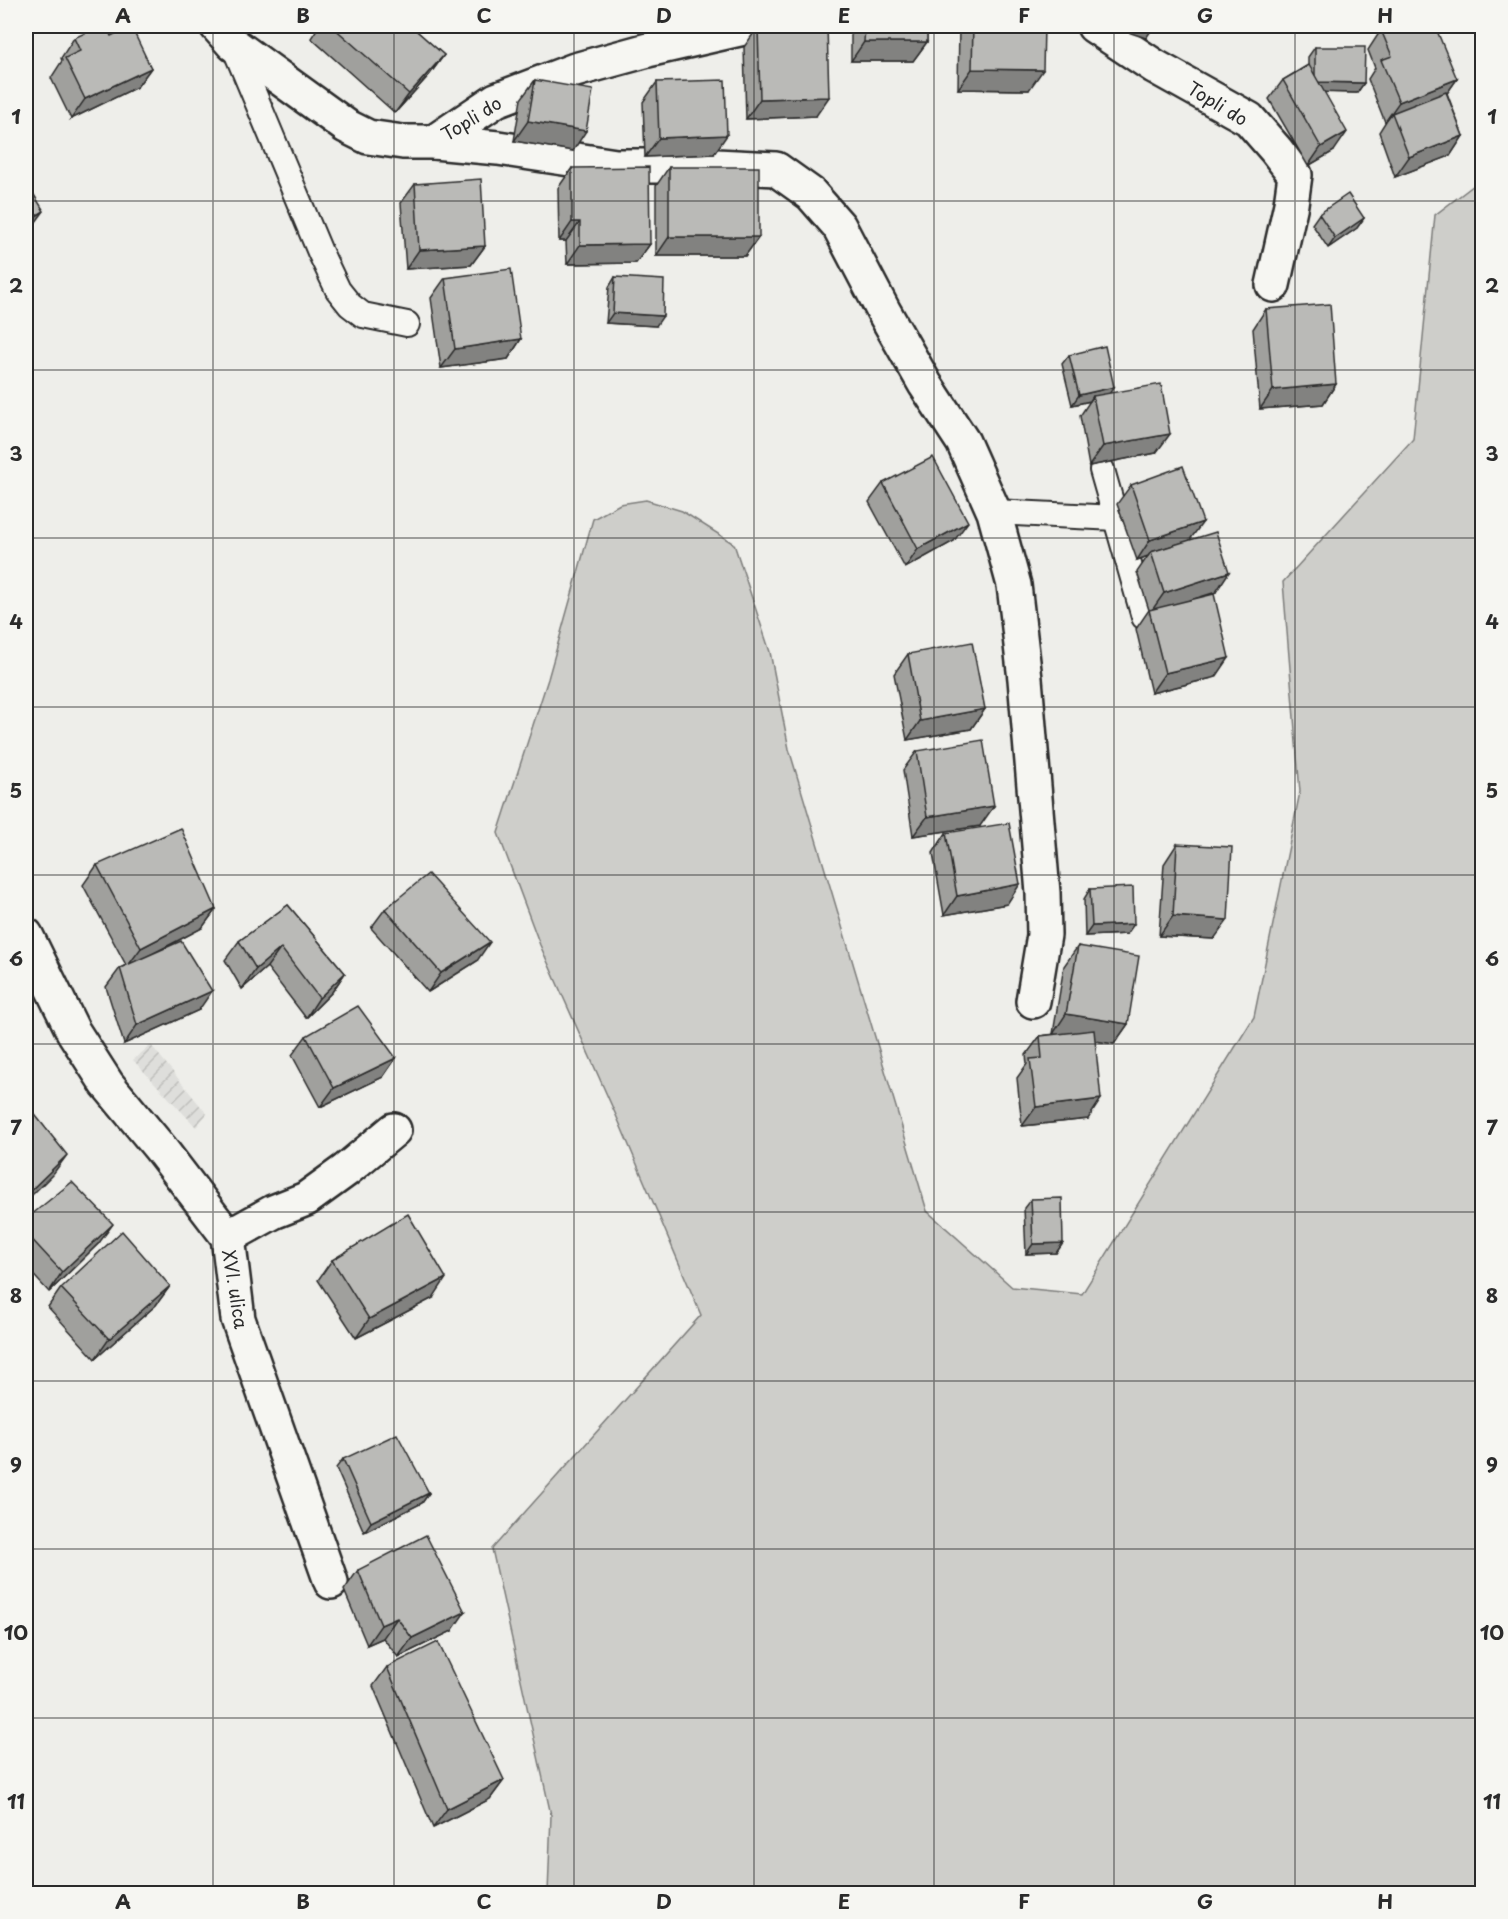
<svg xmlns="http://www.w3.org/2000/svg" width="1508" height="1919" font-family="'Playpen Sans',sans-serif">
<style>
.industrial{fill:url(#industrial-furrows)}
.grass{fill:#cececa;stroke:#7c7c7a;stroke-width:1.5}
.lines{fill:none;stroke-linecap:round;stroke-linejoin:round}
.service-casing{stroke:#2b2b2b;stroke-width:28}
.minor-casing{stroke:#2b2b2b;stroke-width:38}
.service{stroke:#f6f6f2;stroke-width:24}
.minor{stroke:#f6f6f2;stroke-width:33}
.wall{fill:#a0a09d;stroke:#2b2b2b;stroke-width:1.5}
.shaded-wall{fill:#828280;stroke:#2b2b2b;stroke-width:1.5}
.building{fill:#babab7;stroke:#2b2b2b;stroke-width:1.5}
.grid{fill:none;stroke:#2b2b2b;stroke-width:1.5;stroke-opacity:0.55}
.labels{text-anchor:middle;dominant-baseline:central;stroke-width:4.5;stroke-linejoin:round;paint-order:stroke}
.street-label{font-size:18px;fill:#2b2b2b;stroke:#f6f6f2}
.neatline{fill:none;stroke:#2b2b2b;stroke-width:2}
.grid-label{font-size:20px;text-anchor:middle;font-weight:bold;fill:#2b2b2b}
</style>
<defs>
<pattern id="industrial-furrows" width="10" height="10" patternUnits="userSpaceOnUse" patternTransform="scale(1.5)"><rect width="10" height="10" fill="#dededb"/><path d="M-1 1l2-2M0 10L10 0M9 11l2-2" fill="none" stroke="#bfbfbc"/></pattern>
</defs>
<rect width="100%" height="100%" fill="#eeeeea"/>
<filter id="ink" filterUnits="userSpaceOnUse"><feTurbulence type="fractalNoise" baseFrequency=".0167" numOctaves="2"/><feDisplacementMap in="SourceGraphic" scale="12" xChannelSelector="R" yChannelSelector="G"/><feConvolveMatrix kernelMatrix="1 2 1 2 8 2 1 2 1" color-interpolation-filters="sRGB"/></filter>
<g filter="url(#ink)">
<!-- industrial -->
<polygon class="industrial" points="151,1045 207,1114 196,1127 133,1060"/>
<!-- grass -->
<polygon class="grass" points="1482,179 1482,1893 548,1893 551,1815 492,1549 701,1315 619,1122 540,945 498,833 548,679 593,519 620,504 646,500 682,511 734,544 770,652 789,749 927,1211 1012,1287 1082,1294 1254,1017 1300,792 1283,582 1413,439 1435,215"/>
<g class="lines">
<!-- service casing -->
<g class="service-casing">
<g id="service">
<polyline points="233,44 320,252 338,290 350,305 363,315 407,324"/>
<polyline points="1102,470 1144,617"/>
<polyline points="994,512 1116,518"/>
</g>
</g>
<!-- minor casing -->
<g class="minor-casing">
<g id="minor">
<polyline points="217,26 233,44 346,126 368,137 403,142 434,142 496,100 575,70 648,50 753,26"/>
<polyline points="1094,26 1154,66 1249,119 1276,150 1295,175 1291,204 1273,285"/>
<polyline points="434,142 498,148 616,166 716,166 776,169 811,194 839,226 884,312 925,384 963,442 994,512 1014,585 1025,679 1043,893 1044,935 1033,1001"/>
<polyline points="26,935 73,1031 107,1084 160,1148 228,1237 238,1319 331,1582"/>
<polyline points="228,1237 273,1212 306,1199 346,1170 394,1130"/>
</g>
</g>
<!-- service -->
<use href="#service" class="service"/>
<!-- minor -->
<use href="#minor" class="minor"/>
</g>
<!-- wall -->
<g class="wall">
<polygon points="319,26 411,26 444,55 430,74 395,113 311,38"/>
<polygon points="851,26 927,26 927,42 913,61 851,61"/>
<polygon points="959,26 1044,26 1029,90 958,89"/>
<polygon points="758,27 816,116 746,119 744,47"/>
<polygon points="1381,30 1457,79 1447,93 1463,136 1450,156 1395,177 1379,132 1386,121 1385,122 1368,79 1375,68 1368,50"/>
<polygon points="111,36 151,68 137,87 71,119 51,78 62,61 61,58 74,38"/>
<polygon points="1315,47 1364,83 1357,93 1324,92 1334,151 1308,166 1269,99 1283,80 1308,65 1308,57"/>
<polygon points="535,80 573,151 514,141 521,99"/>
<polygon points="657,82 714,154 645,157 643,102"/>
<polygon points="669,167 759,237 745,256 656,256 656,186"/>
<polygon points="572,168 650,244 636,263 567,264 566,241 559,241 558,188"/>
<polygon points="415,184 485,246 471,265 406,269 401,203"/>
<polygon points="1319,214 1364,218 1357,228 1328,248 1312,224"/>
<polygon points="615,277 656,326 606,323 609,287"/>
<polygon points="445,278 521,339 508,359 441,368 431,298"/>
<polygon points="1266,309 1336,384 1323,404 1260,409 1253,329"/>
<polygon points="1069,355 1110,393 1156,453 1089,466 1080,416 1090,401 1072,405 1062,364"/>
<polygon points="883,483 954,541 905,568 869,502"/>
<polygon points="1131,485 1190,540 1216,592 1194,599 1216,677 1151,693 1136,629 1149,610 1137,572 1148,556 1137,560 1117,504"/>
<polygon points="908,654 985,709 971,729 907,740 894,674"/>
<polygon points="917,751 980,826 913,836 903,770"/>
<polygon points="946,833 1007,904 944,915 933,853"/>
<polygon points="1177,844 1214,939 1159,936 1164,864"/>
<polygon points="97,865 216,909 202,928 158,951 199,1010 124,1044 106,987 120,968 126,965 83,885"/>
<polygon points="1090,889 1127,934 1085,936 1084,899"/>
<polygon points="288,905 345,973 332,992 306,1018 267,967 242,989 225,960 239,941"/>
<polygon points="385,909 477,961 428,992 371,928"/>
<polygon points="1078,946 1128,1024 1114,1044 1095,1041 1088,1119 1022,1126 1017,1078 1027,1064 1026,1055 1040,1036 1055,1034 1053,1034 1064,966"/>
<polygon points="306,1036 396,1058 383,1077 320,1107 292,1055"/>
<polygon points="1031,1199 1063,1243 1056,1253 1026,1254 1024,1208"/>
<polygon points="26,1219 99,1243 49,1292 26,1267"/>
<polygon points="332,1260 433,1298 356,1338 318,1280"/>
<polygon points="170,1286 156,1305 95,1359 48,1307 61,1288"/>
<polygon points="343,1459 429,1493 422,1503 364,1532 336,1468"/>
<polygon points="358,1570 452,1631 398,1657 383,1638 367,1645 344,1590"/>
<polygon points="387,1667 504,1780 490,1799 433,1828 373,1686"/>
</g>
<!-- shaded-wall -->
<g class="shaded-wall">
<polygon points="1110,26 1145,26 1153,28 1146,38"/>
<polygon points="864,42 927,42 913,61 851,61"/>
<polygon points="444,55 430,74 395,113 409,94"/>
<polygon points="151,68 137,87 71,119 85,99"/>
<polygon points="972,69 1043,70 1029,90 958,89"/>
<polygon points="1457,79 1443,99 1392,113 1385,122 1399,102"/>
<polygon points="1315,82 1364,83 1357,93 1308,92"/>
<polygon points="829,97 816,116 746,119 760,99"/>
<polygon points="528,121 586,131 573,151 514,141"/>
<polygon points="1347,132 1334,151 1308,166 1321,147"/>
<polygon points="727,135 714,154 645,157 659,138"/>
<polygon points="1463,136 1450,156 1395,177 1409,157"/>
<polygon points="44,211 30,230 26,233 26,222"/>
<polygon points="1364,218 1357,228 1328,248 1335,238"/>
<polygon points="572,222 580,222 566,241 559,241"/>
<polygon points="669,237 759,237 745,256 656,256"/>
<polygon points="650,244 636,263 567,264 580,245"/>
<polygon points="485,246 471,265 406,269 419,250"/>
<polygon points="613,313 663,316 656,326 606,323"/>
<polygon points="521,339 508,359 441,368 455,349"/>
<polygon points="1336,384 1323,404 1260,409 1273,390"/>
<polygon points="1114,387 1107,397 1093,396 1090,401 1072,405 1079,395"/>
<polygon points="1170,434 1156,453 1089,466 1103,446"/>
<polygon points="968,522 954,541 905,568 918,549"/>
<polygon points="1203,522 1189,541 1151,552 1148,556 1137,560 1150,540"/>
<polygon points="1229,572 1216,592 1150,613 1164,593"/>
<polygon points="1229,658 1216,677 1151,693 1165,673"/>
<polygon points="985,709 971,729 907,740 920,721"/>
<polygon points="994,806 980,826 913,836 927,817"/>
<polygon points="1020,884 1007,904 944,915 957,896"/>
<polygon points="216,909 202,928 127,967 141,948"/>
<polygon points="1173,916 1228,920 1214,939 1159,936"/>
<polygon points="1134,924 1127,934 1085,936 1092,926"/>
<polygon points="490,942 477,961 428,992 441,973"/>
<polygon points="281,948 267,967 242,989 256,969"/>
<polygon points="345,973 332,992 306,1018 319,998"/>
<polygon points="212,991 199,1010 124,1044 137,1025"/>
<polygon points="1066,1014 1128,1024 1114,1044 1053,1034"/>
<polygon points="396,1058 383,1077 320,1107 334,1088"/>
<polygon points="1101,1099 1088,1119 1022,1126 1036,1107"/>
<polygon points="67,1155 53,1174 26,1201 26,1195"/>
<polygon points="113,1224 99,1243 49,1292 62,1272"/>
<polygon points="1063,1243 1056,1253 1026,1254 1033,1244"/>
<polygon points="446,1278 433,1298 356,1338 369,1319"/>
<polygon points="170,1286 156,1305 95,1359 109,1339"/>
<polygon points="429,1493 422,1503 364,1532 371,1522"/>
<polygon points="465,1612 452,1631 398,1657 412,1638"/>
<polygon points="397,1618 383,1638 367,1645 381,1625"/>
<polygon points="504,1780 490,1799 433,1828 447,1809"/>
</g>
<!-- building -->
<g class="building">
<polygon points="100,26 106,26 111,36 131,26 151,68 85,99 65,58 80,51 74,38"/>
<polygon points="332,26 411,26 444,55 409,94"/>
<polygon points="827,26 829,97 760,99 758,27"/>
<polygon points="865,26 927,26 927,42 864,42"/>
<polygon points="973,26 1044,26 1043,70 972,69"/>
<polygon points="1145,26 1154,26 1153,28"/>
<polygon points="1393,26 1435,26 1457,79 1399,102 1381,60 1392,56 1381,30"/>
<polygon points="1315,47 1365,47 1364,83 1318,82 1315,76"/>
<polygon points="1309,65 1347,132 1321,147 1283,80"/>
<polygon points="535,80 593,90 586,131 528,121"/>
<polygon points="725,80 727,135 659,138 657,82"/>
<polygon points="1446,92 1463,136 1409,157 1392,113"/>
<polygon points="649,167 650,244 580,245 580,222 572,222 572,168"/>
<rect x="669" y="167" width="90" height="70"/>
<polygon points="481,179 485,246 419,250 415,184"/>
<polygon points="26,182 44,211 26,222"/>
<polygon points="1348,194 1364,218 1335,238 1319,214"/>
<polygon points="511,269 521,339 455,349 445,278"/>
<polygon points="615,277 664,280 663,316 613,313"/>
<polygon points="1330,304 1336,384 1273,390 1266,309"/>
<polygon points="1105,346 1114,387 1079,395 1069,355"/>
<polygon points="1161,384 1170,434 1103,446 1093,396"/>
<polygon points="933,457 968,522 918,549 883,483"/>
<polygon points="1183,466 1203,522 1150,540 1131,485"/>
<polygon points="1216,532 1229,572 1164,593 1151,552"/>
<polygon points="1214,594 1229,658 1165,673 1149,610"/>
<polygon points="972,642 985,709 920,721 908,654"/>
<polygon points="983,740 994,806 927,817 917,751"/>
<polygon points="1009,823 1020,884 957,896 946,833"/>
<polygon points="181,828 216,909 141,948 97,865"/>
<polygon points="1177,844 1232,847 1228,920 1173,916"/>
<polygon points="428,874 490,942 441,973 385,909"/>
<polygon points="1133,887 1134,924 1092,926 1090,889"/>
<polygon points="288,905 345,973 319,998 281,948 256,969 239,941"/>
<polygon points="181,941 212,991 137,1025 120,968"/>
<polygon points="1078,946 1139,956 1128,1024 1066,1014"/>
<polygon points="358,1006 396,1058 334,1088 306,1036"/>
<polygon points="1094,1030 1101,1099 1036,1107 1030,1059 1042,1058 1040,1036"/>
<polygon points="26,1085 30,1089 26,1093"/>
<polygon points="28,1106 67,1155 26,1195 26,1108"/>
<polygon points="72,1182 113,1224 62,1272 26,1233 26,1219"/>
<polygon points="1062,1198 1063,1243 1033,1244 1031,1199"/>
<polygon points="408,1214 446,1278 369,1319 332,1260"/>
<polygon points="122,1231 170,1286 109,1339 61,1288"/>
<polygon points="397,1434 429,1493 371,1522 343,1459"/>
<polygon points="426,1535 465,1612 412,1638 397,1618 381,1625 358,1570"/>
<polygon points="438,1642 504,1780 447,1809 387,1667"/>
</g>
</g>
<!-- grid -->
<path class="grid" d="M 213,26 L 213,1894M 394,26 L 394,1894M 574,26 L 574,1894M 754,26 L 754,1894M 934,26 L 934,1894M 1114,26 L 1114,1894M 1295,26 L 1295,1894M 26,201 L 1482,201M 26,370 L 1482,370M 26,538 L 1482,538M 26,707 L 1482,707M 26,875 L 1482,875M 26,1044 L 1482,1044M 26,1212 L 1482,1212M 26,1381 L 1482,1381M 26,1549 L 1482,1549M 26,1718 L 1482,1718"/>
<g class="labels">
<!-- street labels -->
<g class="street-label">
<text transform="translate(1218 103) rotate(31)">Topli do</text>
<text transform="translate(471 118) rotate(-32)">Topli do</text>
<text transform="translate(236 1289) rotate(81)">XVI. ulica</text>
</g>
</g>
<!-- margin -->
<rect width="1508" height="1919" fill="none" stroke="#f6f6f2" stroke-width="66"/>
<rect x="33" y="33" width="1442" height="1853" class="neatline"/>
<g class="grid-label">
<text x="123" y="23">A</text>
<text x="303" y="23">B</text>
<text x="484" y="23">C</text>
<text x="664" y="23">D</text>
<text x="844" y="23">E</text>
<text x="1024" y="23">F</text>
<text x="1205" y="23">G</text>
<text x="1385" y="23">H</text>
<text x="16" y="124">1</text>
<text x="1492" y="124">1</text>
<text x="16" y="293">2</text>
<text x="1492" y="293">2</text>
<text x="16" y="461">3</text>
<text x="1492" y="461">3</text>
<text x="16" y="629">4</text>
<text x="1492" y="629">4</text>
<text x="16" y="798">5</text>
<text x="1492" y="798">5</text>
<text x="16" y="966">6</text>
<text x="1492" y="966">6</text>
<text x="16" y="1135">7</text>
<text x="1492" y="1135">7</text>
<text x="16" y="1303">8</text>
<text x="1492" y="1303">8</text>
<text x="16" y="1472">9</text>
<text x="1492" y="1472">9</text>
<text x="16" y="1640">10</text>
<text x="1492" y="1640">10</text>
<text x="16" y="1809">11</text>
<text x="1492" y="1809">11</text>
<text x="123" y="1909">A</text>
<text x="303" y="1909">B</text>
<text x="484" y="1909">C</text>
<text x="664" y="1909">D</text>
<text x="844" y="1909">E</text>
<text x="1024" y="1909">F</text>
<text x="1205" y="1909">G</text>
<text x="1385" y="1909">H</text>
</g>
</svg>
